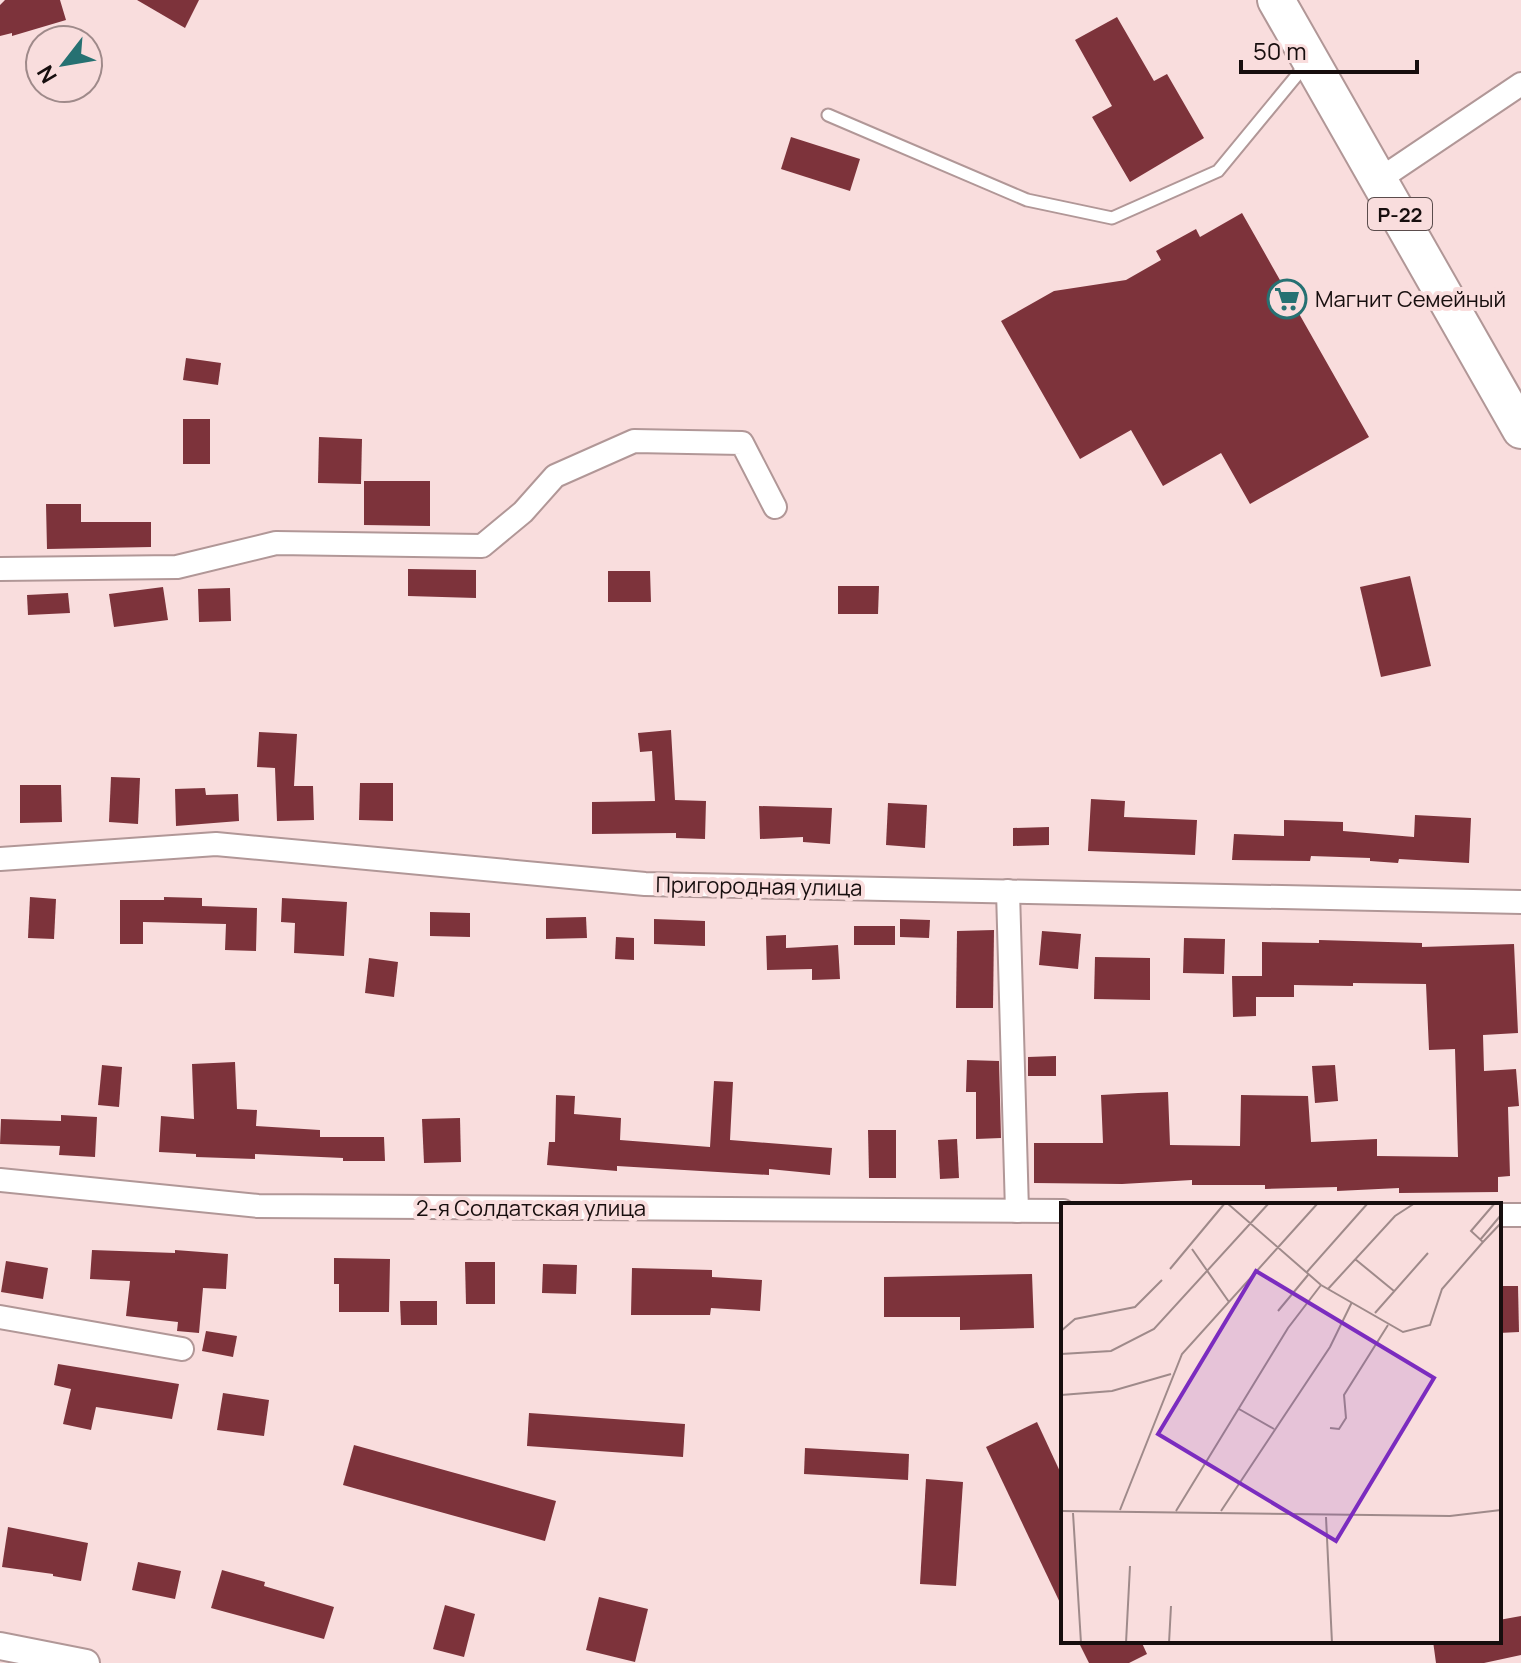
<svg xmlns="http://www.w3.org/2000/svg" width="1521" height="1663" font-family="Manrope,sans-serif">
<style>
.building{fill:#7d333b}
.lines{fill:none;stroke-linecap:round;stroke-linejoin:round}
.service-casing{stroke:#b19797;stroke-width:15}
.minor-casing{stroke:#b19797;stroke-width:26}
.tertiary-casing{stroke:#b19797;stroke-width:30}
.trunk-casing{stroke:#b19797;stroke-width:40}
.service{stroke:#fff;stroke-width:11}
.minor{stroke:#fff;stroke-width:22}
.tertiary{stroke:#fff;stroke-width:26}
.trunk{stroke:#fff;stroke-width:36}
.labels{text-anchor:middle;dominant-baseline:central;stroke-width:8;stroke-linejoin:round;paint-order:stroke}
.shield{fill:#f9dddd;stroke:#5b4c4c;stroke-width:2}
.shield-label{font-size:20px;font-weight:bold;fill:#170e0e}
.poi-label{font-size:22px;fill:#170e0e;stroke:#f9dddd;text-anchor:start}
.street-label{font-size:22px;fill:#170e0e;stroke:#f9dddd}
.inset-road{fill:none;stroke:#9f8a8a;stroke-width:2}
.view{fill:#7b2cbf;fill-opacity:0.15;stroke:#7b2cbf;stroke-width:4}
.inset-edge{fill:none;stroke:#170e0e;stroke-width:4}
</style>
<rect width="100%" height="100%" fill="#f9dddd"/>
<!-- building -->
<g class="building">
<polygon points="5,0 60,0 66,20 12,36 12,33 0,36 0,5"/>
<polygon points="137,0 199,0 185,28"/>
<polygon points="1117,17 1154,81 1167,74 1204,138 1130,182 1092,117 1112,106 1075,40"/>
<polygon points="791,137 860,159 850,191 781,169"/>
<polygon points="1242,213 1369,437 1250,504 1221,453 1163,486 1131,430 1080,459 1001,321 1054,291 1126,280 1161,260 1156,251 1196,229 1200,237"/>
<polygon points="186,358 221,363 218,385 183,380"/>
<rect x="183" y="419" width="27" height="45"/>
<polygon points="319,437 362,439 361,484 318,483"/>
<polygon points="364,481 430,481 430,526 364,525"/>
<polygon points="46,504 81,504 81,522 151,522 151,547 47,549"/>
<polygon points="408,569 476,570 476,598 408,596"/>
<polygon points="608,571 650,571 651,602 608,602"/>
<polygon points="1410,576 1431,666 1381,677 1360,587"/>
<polygon points="838,586 879,586 878,614 838,614"/>
<polygon points="163,587 168,620 114,627 109,594"/>
<polygon points="230,588 231,621 199,622 198,589"/>
<polygon points="68,593 70,613 28,615 27,595"/>
<polygon points="671,730 675,800 706,801 705,839 676,838 676,833 592,834 592,802 655,801 652,751 640,752 638,733"/>
<polygon points="259,732 297,734 294,786 313,786 314,820 277,821 275,768 257,767"/>
<polygon points="111,777 140,778 138,824 109,822"/>
<polygon points="360,783 393,783 393,821 359,820"/>
<polygon points="20,785 61,785 62,822 20,823"/>
<polygon points="205,788 206,795 238,794 239,821 176,826 175,789"/>
<polygon points="1091,799 1125,801 1124,817 1197,820 1195,855 1088,851"/>
<polygon points="888,803 927,805 925,848 886,845"/>
<polygon points="759,806 832,808 830,844 803,842 803,837 760,839"/>
<polygon points="1415,815 1471,818 1469,863 1399,859 1398,863 1370,861 1370,858 1311,856 1310,861 1232,860 1234,834 1284,836 1284,820 1343,822 1343,831 1414,837"/>
<polygon points="1049,827 1049,845 1013,846 1013,828"/>
<polygon points="30,897 56,899 54,939 28,938"/>
<polygon points="164,897 202,898 202,906 257,908 256,951 225,950 226,924 143,922 143,944 120,944 120,900 164,900"/>
<polygon points="282,898 347,902 344,956 294,953 295,923 281,922"/>
<polygon points="430,912 470,913 470,937 430,936"/>
<polygon points="586,917 587,938 546,939 546,918"/>
<polygon points="654,919 705,921 705,946 654,944"/>
<polygon points="900,919 930,920 929,938 900,937"/>
<rect x="854" y="926" width="41" height="19"/>
<polygon points="994,930 993,1008 956,1008 957,931"/>
<polygon points="1042,931 1081,934 1078,969 1039,965"/>
<polygon points="786,935 786,948 838,945 840,979 812,980 812,969 767,970 766,936"/>
<polygon points="616,937 634,938 634,960 615,959"/>
<polygon points="1184,938 1225,939 1224,974 1183,973"/>
<polygon points="1319,940 1422,943 1422,947 1514,944 1518,1033 1483,1035 1484,1071 1516,1069 1519,1106 1508,1107 1510,1176 1498,1177 1498,1192 1399,1193 1399,1188 1337,1191 1337,1187 1265,1189 1265,1185 1192,1185 1192,1180 1122,1184 1034,1183 1034,1143 1103,1143 1101,1095 1138,1093 1168,1092 1170,1145 1240,1146 1241,1095 1308,1096 1311,1142 1377,1139 1377,1156 1458,1157 1455,1049 1429,1050 1426,984 1353,983 1353,986 1294,985 1294,997 1256,997 1256,1016 1233,1017 1232,976 1262,976 1262,942 1319,943"/>
<polygon points="1095,957 1150,958 1150,1000 1094,999"/>
<polygon points="369,958 398,962 394,997 365,993"/>
<polygon points="1056,1056 1056,1076 1028,1076 1028,1057"/>
<polygon points="967,1060 999,1061 1001,1138 976,1139 976,1092 966,1092"/>
<polygon points="235,1062 237,1109 257,1110 256,1126 320,1130 320,1137 384,1137 385,1161 343,1161 343,1158 255,1154 255,1159 196,1157 196,1154 159,1152 161,1116 194,1119 192,1064"/>
<polygon points="102,1065 122,1067 119,1107 98,1105"/>
<polygon points="1335,1065 1338,1101 1315,1103 1312,1066"/>
<polygon points="714,1081 733,1082 730,1140 832,1148 830,1175 769,1169 769,1175 617,1166 617,1171 547,1165 549,1142 555,1142 556,1095 575,1096 574,1114 621,1118 620,1140 710,1147"/>
<polygon points="61,1115 97,1117 95,1157 59,1155 60,1146 0,1144 1,1119 61,1121"/>
<polygon points="460,1118 461,1162 424,1163 422,1119"/>
<polygon points="868,1130 896,1130 896,1178 869,1178"/>
<polygon points="957,1139 959,1178 940,1179 938,1140"/>
<polygon points="92,1250 175,1253 175,1250 228,1254 226,1289 203,1288 199,1333 177,1331 178,1322 126,1316 130,1281 90,1279"/>
<polygon points="334,1258 390,1259 389,1312 339,1312 339,1284 334,1284"/>
<polygon points="6,1261 48,1268 43,1299 1,1292"/>
<polygon points="465,1262 495,1262 495,1304 466,1304"/>
<polygon points="543,1264 577,1265 576,1294 542,1293"/>
<polygon points="632,1268 712,1270 712,1277 762,1280 760,1311 711,1308 710,1315 631,1315"/>
<polygon points="1032,1274 1034,1328 960,1330 960,1317 884,1317 884,1277"/>
<polygon points="1499,1286 1518,1286 1519,1332 1499,1333"/>
<polygon points="400,1301 437,1301 437,1325 401,1325"/>
<polygon points="206,1331 237,1336 233,1357 202,1351"/>
<polygon points="58,1364 179,1384 172,1419 96,1407 91,1430 63,1424 71,1389 54,1385"/>
<polygon points="223,1393 269,1400 264,1436 217,1430"/>
<polygon points="529,1413 685,1424 683,1457 527,1446"/>
<polygon points="1037,1422 1063,1478 1063,1609 986,1447"/>
<polygon points="354,1445 556,1501 545,1541 343,1485"/>
<polygon points="805,1448 909,1454 908,1480 804,1474"/>
<polygon points="926,1479 963,1482 956,1586 920,1584"/>
<polygon points="8,1527 88,1543 81,1581 53,1576 53,1574 2,1567"/>
<polygon points="138,1562 181,1571 175,1599 132,1590"/>
<polygon points="222,1570 265,1582 264,1586 334,1607 324,1639 211,1608"/>
<polygon points="599,1597 648,1609 635,1662 586,1650"/>
<polygon points="445,1605 475,1614 464,1657 433,1649"/>
<polygon points="1521,1616 1521,1655 1484,1663 1436,1663 1433,1641 1499,1641 1499,1620"/>
<polygon points="1078,1641 1141,1641 1147,1654 1129,1663 1089,1663"/>
</g>
<g class="lines">
<!-- service casing -->
<g class="service-casing">
<polyline id="service" points="828,115 1027,200 1112,218 1218,171 1307,63"/>
</g>
<!-- minor casing -->
<g class="minor-casing">
<g id="minor">
<polyline points="1380,179 1521,84"/>
<polyline points="0,569 177,567 276,543 482,546 523,512 555,476 634,441 742,443 775,507"/>
<polyline points="0,859 216,844 645,884 1521,902"/>
<polyline points="1008,891 1017,1211"/>
<polyline points="0,1180 258,1206 1063,1211"/>
<polyline points="1499,1215 1521,1215"/>
<polyline points="0,1317 182,1349"/>
</g>
</g>
<!-- tertiary casing -->
<g class="tertiary-casing">
<polyline id="tertiary" points="0,1646 86,1663"/>
</g>
<!-- trunk casing -->
<g class="trunk-casing">
<polyline id="trunk" points="1276,0 1521,430"/>
</g>
<!-- service -->
<use href="#service" class="service"/>
<!-- minor -->
<use href="#minor" class="minor"/>
<!-- tertiary -->
<use href="#tertiary" class="tertiary"/>
<!-- trunk -->
<use href="#trunk" class="trunk"/>
</g>
<!-- icons -->
<defs>
<g id="supermarket-ring" transform="scale(2)"><circle r="9.5" fill="#f9dddd" stroke="#267172" stroke-width="1.5"/><path d="M-6-5.5h2.5l.6 2H6L4.5 2H-2.5L-4.4-4H-6ZM-1.5 3.2a1.3 1.3 0 1 0 .1 0ZM3 3.2a1.3 1.3 0 1 0 .1 0Z" fill="#267172"/></g>
</defs>
<g fill-rule="evenodd">
<use href="#supermarket-ring" x="1287" y="299"/>
</g>
<g class="labels">
<!-- shield labels -->
<rect class="shield" x="1368" y="198" width="64" height="32" rx="6"/>
<g class="shield-label">
<text x="1400" y="214">Р-22</text>
</g>
<!-- poi labels -->
<g class="poi-label">
<text x="1315" y="299">Магнит Семейный</text>
</g>
<!-- street labels -->
<g class="street-label">
<text transform="translate(759 886) rotate(1)">Пригородная улица</text>
<text x="531" y="1208">2-я Солдатская улица</text>
</g>
</g>
<!-- overview -->
<g transform="translate(1061 1203)">
<rect width="440" height="440" fill="#f9dddd"/>
<path class="inset-road" d="M 166,0 L 260,82 L 342,129 L 369,122 L 381,86 L 422,39 L 410,28 L 434,0M 419,37 L 440,12M 422,39 L 440,20M 131,46 L 168,99M 294,56 L 333,88M 109,66 L 164,0M 245,70 L 307,0M 267,86 L 334,13 L 354,0M 217,108 L 247,72M 314,110 L 367,50M 0,128 L 14,116 L 74,104 L 101,77M 0,151 L 50,148 L 93,126 L 208,0M 0,192 L 51,188 L 110,171M 178,206 L 213,226M 269,225 L 278,226 L 285,215 L 283,192 L 327,122M 59,307 L 121,151 L 257,0M 0,308 L 389,313 L 440,307M 115,308 L 227,125 L 260,82M 160,308 L 269,144 L 291,99M 12,310 L 20,440M 265,314 L 271,440M 65,440 L 69,363M 108,440 L 110,403"/>
<path class="view" d="M 195,68 L 373,175 L 275,338 L 97,231 Z"/>
<rect width="440" height="440" class="inset-edge"/>
</g>
<!-- north arrow -->
<g transform="translate(64 64) rotate(239)"><circle r="38" fill="#f9dddd" stroke="#9f8a8a" stroke-width="2"/>
<path d="M0-6L14 30L0 20L-14 30Z" fill="#267172"/>
<text y="-12" font-size="22" font-weight="bold" text-anchor="middle" fill="#170e0e">N</text>
</g>
<!-- scale -->
<path d="M1241 60v12h176v-12" fill="none" stroke="#170e0e" stroke-width="4"/>
<text x="1253" y="60" font-size="24" fill="#170e0e" stroke="#f9dddd" stroke-width="6" paint-order="stroke">50 m</text>
</svg>
